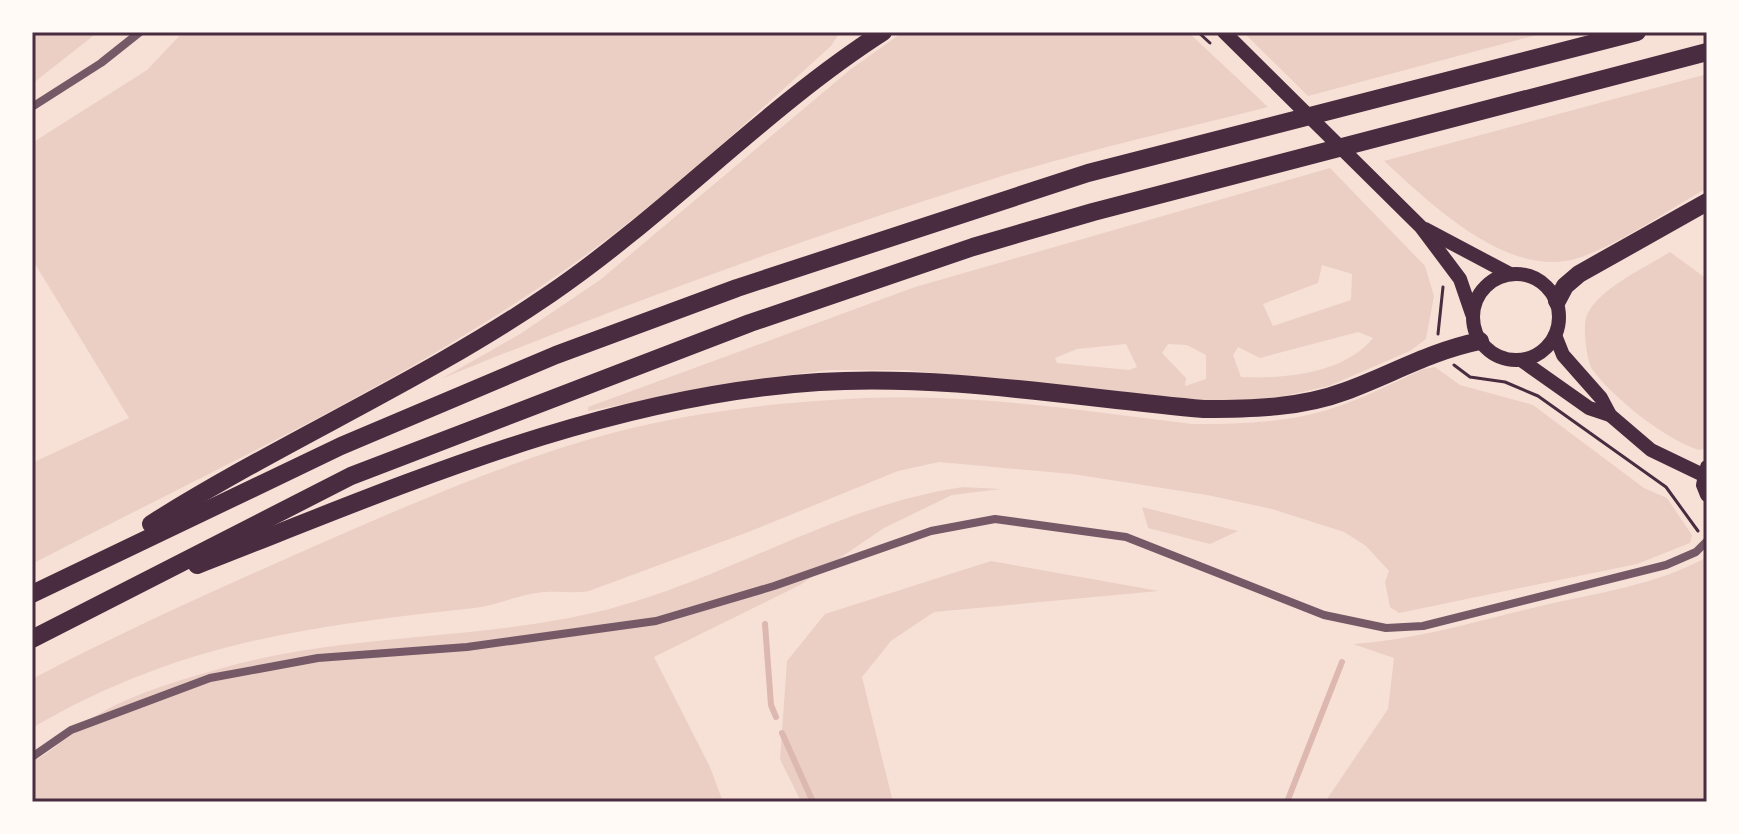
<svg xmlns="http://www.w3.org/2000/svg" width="1739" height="834" font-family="Cabin,sans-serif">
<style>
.green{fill:#ebcfc5;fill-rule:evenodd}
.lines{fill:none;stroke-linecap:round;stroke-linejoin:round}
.stream{stroke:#dcb8b0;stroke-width:6}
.path{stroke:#4a2c40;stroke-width:3}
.minor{stroke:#755966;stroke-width:8}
.secondary{stroke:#4a2c40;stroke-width:14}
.motorway{stroke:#4a2c40;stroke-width:18}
.neatline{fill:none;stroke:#4a2c40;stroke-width:3}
</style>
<rect width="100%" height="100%" fill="#f7e1d7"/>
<!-- green -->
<g class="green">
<polygon points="32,32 98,32 32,84"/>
<path d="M 183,32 L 840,32 L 831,46 C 744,125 658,205 562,272 C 396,387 211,471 32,564 L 32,463 L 129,418 L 32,259 L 32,143 L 147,70 Z"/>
<path d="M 903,32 L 1188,32 L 1268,107 C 1178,130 1087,150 999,177 C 810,236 624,304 441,379 L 520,334 L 600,280 L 851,69 Z"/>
<polygon points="1243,32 1548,32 1308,96"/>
<path d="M 1707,74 L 1707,188 C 1671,208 1604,255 1566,261 C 1499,271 1429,202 1384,161 Z"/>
<path d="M 1330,168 L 1425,266 L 1434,296 L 1426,339 L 1410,351 L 1329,386 L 1267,400 L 1204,400 L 905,370 L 830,370 L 750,380 L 588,411 L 588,407 L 915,287 ZM 1322,265 L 1352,274 L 1351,300 L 1273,326 L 1263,304 L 1318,283 ZM 1358,332 L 1373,338 C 1344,374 1283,379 1241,377 L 1233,355 L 1238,347 L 1260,358 ZM 1126,344 L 1137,367 L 1129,370 L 1057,363 L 1055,358 L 1077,349 ZM 1168,344 L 1187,345 L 1206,355 L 1206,379 L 1185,386 L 1186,378 L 1162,353 Z"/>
<path d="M 1670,252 L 1707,279 L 1707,448 L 1699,450 C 1666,440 1613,398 1592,369 C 1587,362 1582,325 1587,315 C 1599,288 1645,268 1670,252 Z"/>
<path d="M 1435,367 L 1460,385 L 1533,405 L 1644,488 L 1667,498 L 1692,535 L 1690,543 L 1637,564 L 1399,613 L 1390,607 L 1385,582 L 1389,571 L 1366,546 L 1344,532 L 1272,509 L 1207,495 L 1072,474 L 939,462 L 898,471 L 751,531 L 589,591 C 574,594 561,591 547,592 C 522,593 499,605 475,608 C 309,626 180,642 32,728 L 32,679 C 122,632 215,590 308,549 C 409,505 509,460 616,432 C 696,411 781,402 864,398 C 973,393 1084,411 1192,424 C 1239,424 1288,423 1333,408 C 1364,398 1394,382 1424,369 Z"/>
<path d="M 963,487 L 1001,489 L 952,495 L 884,528 L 800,585 L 654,657 L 710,767 L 723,802 L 32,802 L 32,761 C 53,753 67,734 86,722 C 126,695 180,680 226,667 C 351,632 484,641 609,609 C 731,577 838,505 963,487 Z"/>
<polygon points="1142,507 1238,531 1210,544 1148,528"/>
<path d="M 1707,557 L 1707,802 L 1325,802 L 1388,709 L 1394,658 L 1353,644 C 1417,640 1480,620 1541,606 C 1596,593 1657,585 1707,557 Z"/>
<polygon points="991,561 1159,591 934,612 891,641 862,677 893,802 801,802 780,759 787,661 825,614"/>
</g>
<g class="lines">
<!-- stream -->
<g class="stream">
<polyline points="765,624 771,705 776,717"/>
<polyline points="782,733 813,802"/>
<polyline points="1287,802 1342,662"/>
</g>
<!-- path -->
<g class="path">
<polyline points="1198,32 1210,43"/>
<polyline points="1438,334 1443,287"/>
<polyline points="1454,365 1470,377 1505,382 1538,396 1666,487 1698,531"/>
</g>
<!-- minor -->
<g class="minor">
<polyline points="32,107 101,63 140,32"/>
<polyline points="32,757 71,730 210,678 318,658 467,647 656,621 774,586 931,531 995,519 1126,537 1324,615 1386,628 1423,626 1666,565 1696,552 1707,541"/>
</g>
<!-- secondary -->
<g class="secondary">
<polyline points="1224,32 1421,227 1460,279 1472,314"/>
<polyline points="1425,229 1510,274"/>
<circle cx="1516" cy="317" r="43"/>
<polyline points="1555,335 1563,355 1601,398 1610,415 1651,450 1703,475"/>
<polyline points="1521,360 1589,408 1610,415"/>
<polyline points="1707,467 1703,485 1707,495"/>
</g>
<!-- motorway -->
<g class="motorway">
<polyline points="1557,301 1565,286 1579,274 1707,202"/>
<path d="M 151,524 C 281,442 423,381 550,294 C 667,214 766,107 883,32"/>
<path d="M 197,565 C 398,487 601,396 819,382 C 947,374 1077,398 1204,409 C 1252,409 1301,408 1346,391 C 1392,374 1431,351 1480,341"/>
<polyline points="32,594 341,446 556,355 737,288 1088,173 1637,32"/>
<polyline points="32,639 351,476 750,323 973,247 1093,212 1707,52"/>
</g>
</g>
<!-- border -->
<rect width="1739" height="834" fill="none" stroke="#fffaf5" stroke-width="68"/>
<rect x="34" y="34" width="1671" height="766" class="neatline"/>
</svg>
